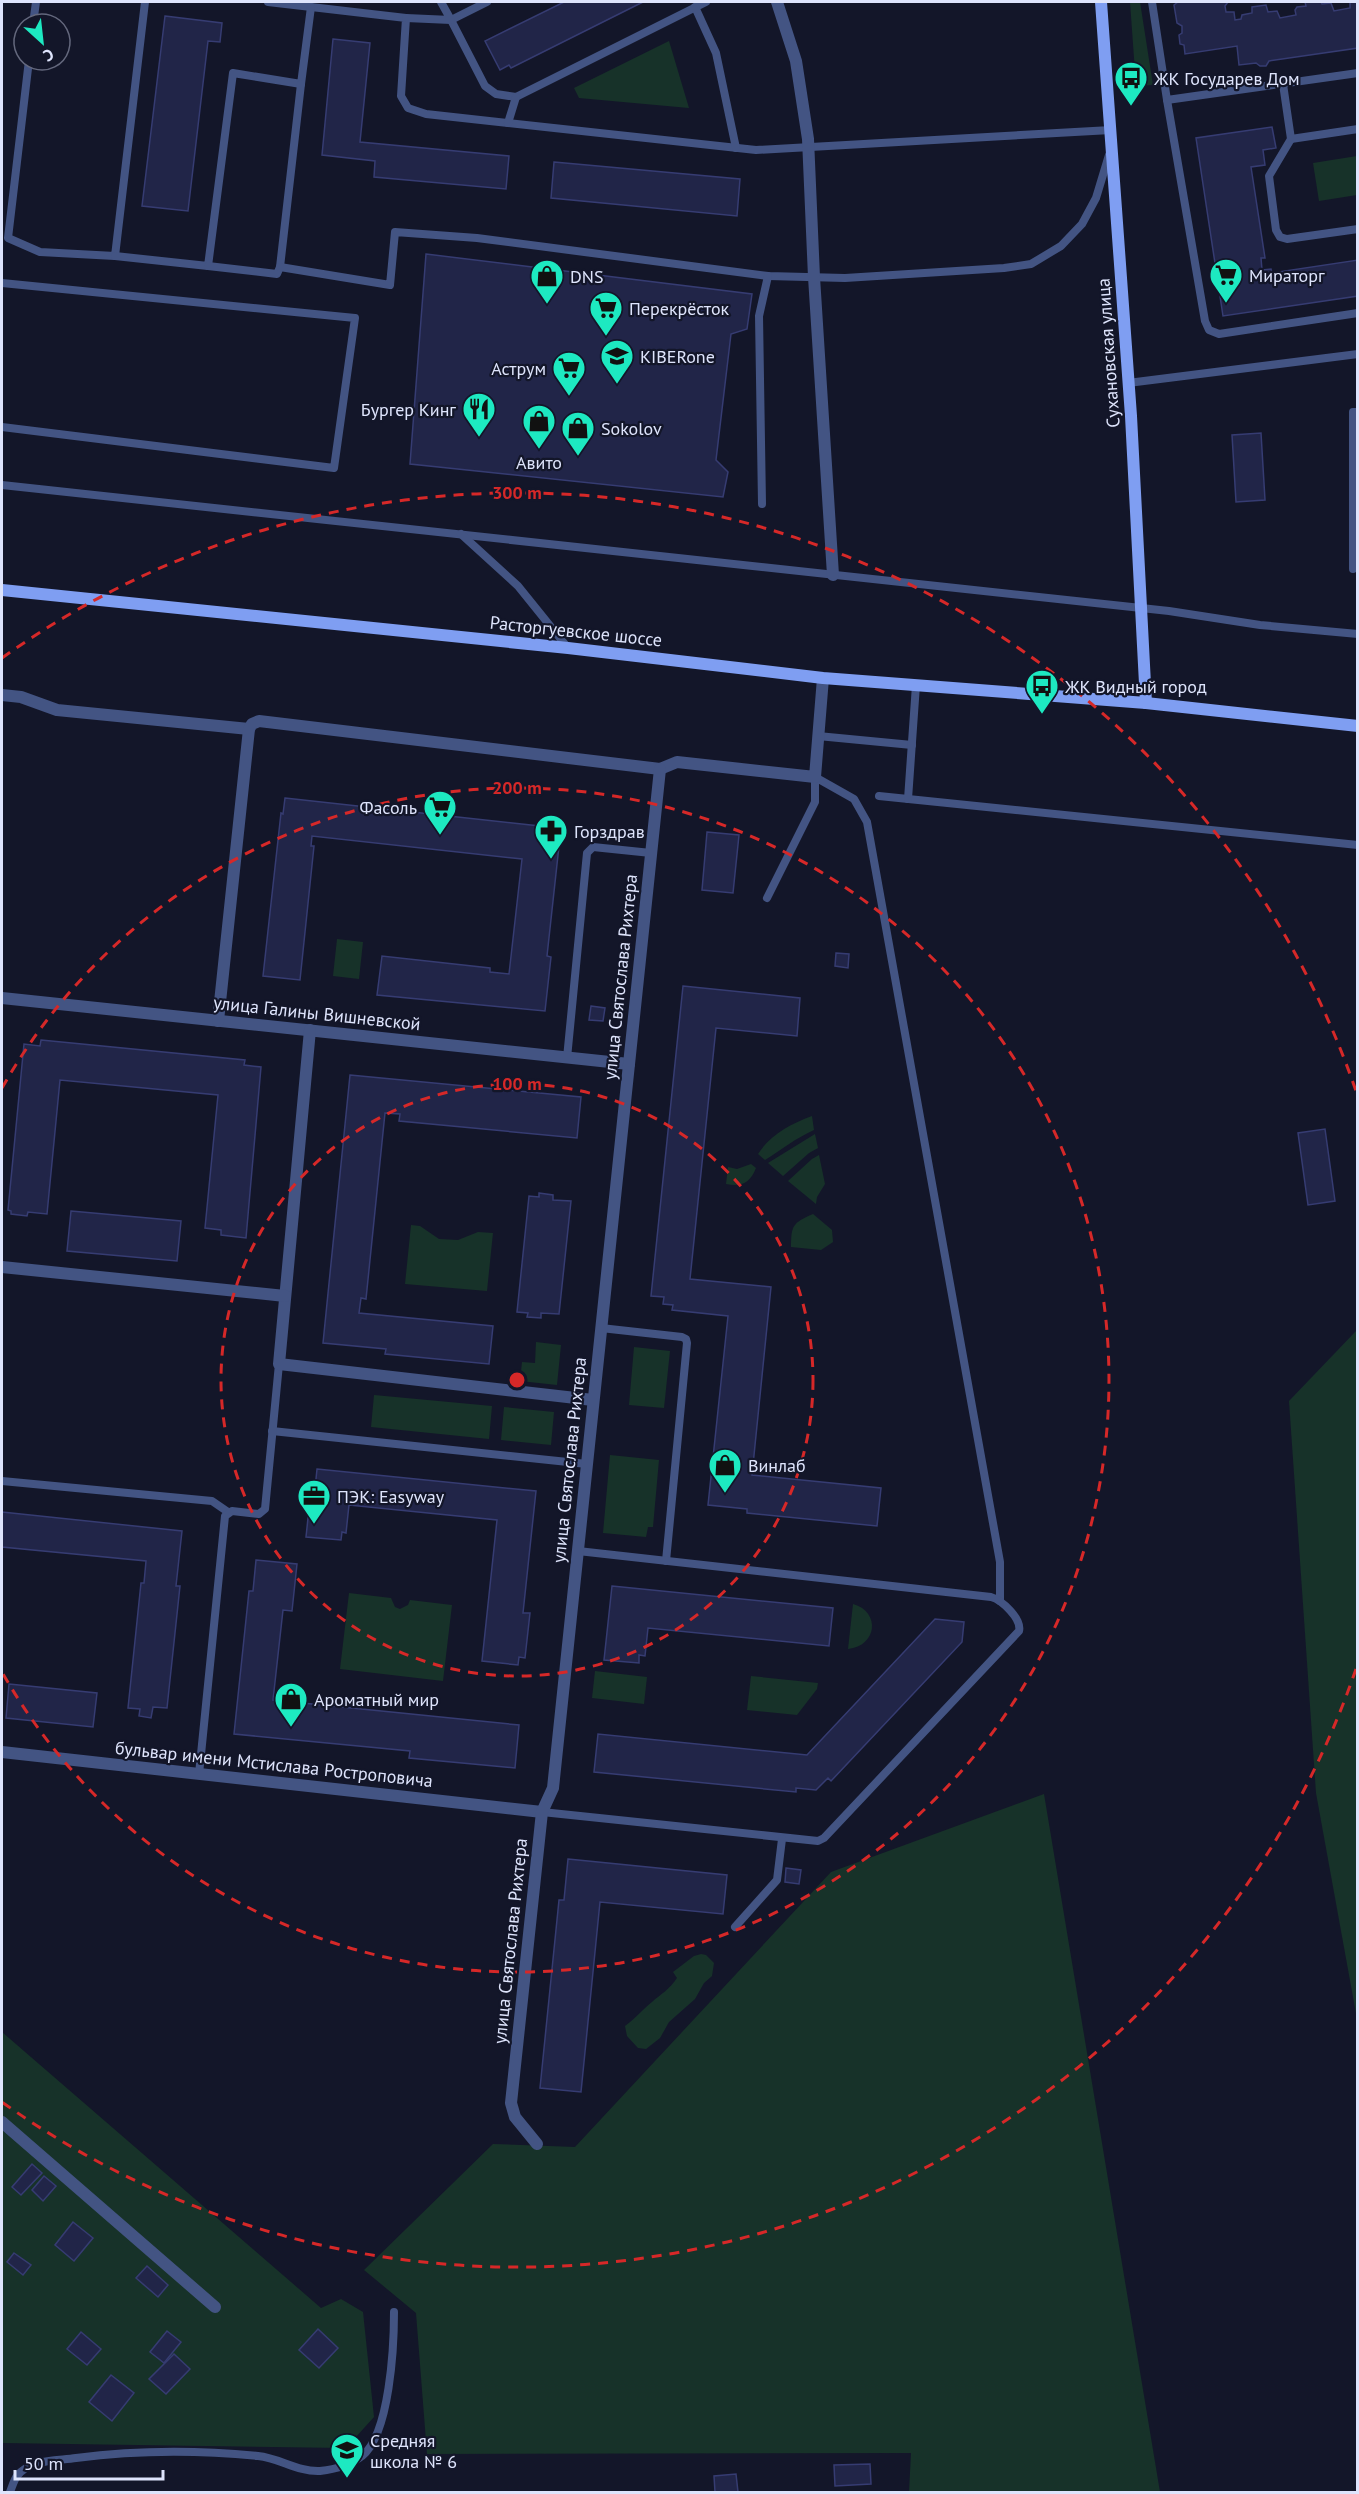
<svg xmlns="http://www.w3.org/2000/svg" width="1359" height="2494" font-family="'PT Sans',sans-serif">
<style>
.green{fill:#173229}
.building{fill:#212548;stroke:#363c72;stroke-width:1.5}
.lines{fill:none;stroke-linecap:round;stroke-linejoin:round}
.lane{stroke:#435483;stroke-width:8}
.street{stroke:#435483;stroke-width:12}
.secondary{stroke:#7f9ef2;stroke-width:12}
.ring{fill:none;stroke:#d62828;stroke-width:3;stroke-dasharray:10 8}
.labels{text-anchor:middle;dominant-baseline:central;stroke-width:4.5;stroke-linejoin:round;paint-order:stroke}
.poi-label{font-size:18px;fill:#dee4fc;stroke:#131629;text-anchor:start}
.street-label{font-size:18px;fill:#dee4fc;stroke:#131629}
.centre{fill:#d62828;stroke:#131629;stroke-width:3}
.ring-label{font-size:18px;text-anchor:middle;font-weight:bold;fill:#d62828;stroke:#131629;stroke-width:4.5;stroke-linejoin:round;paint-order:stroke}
</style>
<rect width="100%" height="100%" fill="#131629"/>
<!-- green -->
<g class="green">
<polygon points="1130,2 1140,2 1153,85 1136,86"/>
<polygon points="669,41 689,108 579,98 574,88"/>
<polygon points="1357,156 1357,195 1319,201 1313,163"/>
<polygon points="337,939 363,942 359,979 333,976"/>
<path d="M 812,1116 L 814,1130 C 796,1138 781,1150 765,1160 L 758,1154 C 770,1135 790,1124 812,1116 Z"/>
<polygon points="815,1134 818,1148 809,1153 783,1176 768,1163"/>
<polygon points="819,1155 825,1184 817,1197 816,1204 788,1181 812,1159"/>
<path d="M 751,1164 L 756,1168 C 750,1183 742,1187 726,1184 L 728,1167 L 737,1169 Z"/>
<path d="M 813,1214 L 832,1230 L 833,1242 L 821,1250 L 791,1247 C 791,1225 793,1223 813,1214 Z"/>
<polygon points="411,1225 420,1226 439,1239 458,1240 478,1232 493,1233 487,1291 405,1284"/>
<polygon points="1357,1330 1357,2019 1316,1793 1289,1401"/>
<polygon points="536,1342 561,1345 557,1385 520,1381 522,1362 535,1363"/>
<polygon points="634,1347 670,1351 664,1408 629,1405"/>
<polygon points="374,1395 492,1406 489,1439 371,1427"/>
<polygon points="504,1407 554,1412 551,1445 501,1440"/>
<polygon points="610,1455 659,1460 653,1527 648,1527 646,1537 603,1533"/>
<polygon points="349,1593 391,1598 395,1607 400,1609 408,1605 410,1600 452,1605 443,1681 340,1669"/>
<path d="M 853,1604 C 881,1612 877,1646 848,1649 Z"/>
<polygon points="595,1671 647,1677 644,1704 592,1698"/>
<polygon points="751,1676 818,1683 817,1689 797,1715 747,1710"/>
<polygon points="1044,1794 1160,2492 909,2492 911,2453 427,2454 416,2313 364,2270 493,2144 575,2147 831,1872"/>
<path d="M 701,1954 L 706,1955 L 714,1963 L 712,1976 L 704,1983 L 695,1999 L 669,2022 L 660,2038 L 646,2049 L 638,2048 L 627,2036 L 625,2026 C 636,2018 642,2010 652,2002 C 661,1994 670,1989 677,1978 L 673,1972 L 694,1956 Z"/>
<polygon points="2,2032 321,2308 341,2299 363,2312 374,2417 346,2448 2,2443"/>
</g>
<!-- building -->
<g class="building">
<polygon points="564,2 643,2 511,68 509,65 500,70 485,41"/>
<polygon points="1178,2 1228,2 1225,6 1226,12 1234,12 1235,20 1241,19 1242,15 1252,13 1252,7 1266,5 1268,12 1277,11 1280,18 1296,15 1295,10 1297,7 1306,6 1305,2 1321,2 1322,4 1331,3 1334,11 1350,8 1350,2 1358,2 1358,48 1269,61 1266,66 1260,66 1256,63 1239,65 1237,46 1185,54 1184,45 1180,44 1179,35 1182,33 1182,26 1177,23 1174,5"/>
<polygon points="165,16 222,23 220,42 208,41 188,211 142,206"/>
<polygon points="333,39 370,43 360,142 509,156 506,189 374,177 375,161 322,155"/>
<polygon points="1272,127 1276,148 1263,150 1265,165 1251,167 1265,258 1261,258 1262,270 1271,269 1272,273 1358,260 1358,296 1223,316 1196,138"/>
<polygon points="554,162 740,179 737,216 551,198"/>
<polygon points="426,254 752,294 747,329 731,334 716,460 728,472 723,497 410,464"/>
<polygon points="1261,433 1265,500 1236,502 1232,435"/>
<polygon points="285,798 558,828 556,846 559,846 547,956 551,957 545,1011 377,995 382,956 490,968 490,972 509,974 522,859 312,836 311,846 314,846 300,980 263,976 281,813 283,814"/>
<polygon points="707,832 739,835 733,893 702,890"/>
<polygon points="836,953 849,954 848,968 835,966"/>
<polygon points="683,986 800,998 797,1036 716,1028 690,1279 771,1287 752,1475 881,1488 877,1526 747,1513 747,1509 708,1505 728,1316 672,1310 673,1305 663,1304 664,1297 651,1296"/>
<polygon points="591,1006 605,1008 603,1021 589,1020"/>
<polygon points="41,1040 245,1060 244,1065 261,1067 246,1238 221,1235 221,1230 205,1228 218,1095 60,1080 47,1214 28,1212 27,1216 11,1214 11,1211 8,1210 24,1044 40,1046"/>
<polygon points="350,1075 581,1097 577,1138 399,1121 400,1114 385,1113 366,1299 361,1298 359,1313 493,1326 489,1364 385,1354 386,1349 323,1343"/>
<polygon points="1325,1129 1335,1201 1308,1205 1298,1133"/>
<polygon points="539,1193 553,1195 553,1200 571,1201 559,1314 541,1313 541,1318 527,1317 528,1313 517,1312 529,1196 539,1197"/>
<polygon points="71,1211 181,1221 177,1261 67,1251"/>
<polygon points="317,1469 536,1491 523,1613 530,1613 525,1658 519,1657 518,1665 482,1661 497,1520 349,1505 346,1533 342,1532 341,1540 306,1537 308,1518 312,1519"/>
<polygon points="2,1512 182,1531 176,1586 180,1586 167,1708 153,1707 151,1718 139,1716 140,1709 128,1708 141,1583 144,1583 146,1561 2,1547"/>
<polygon points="256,1560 297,1564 292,1611 283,1610 273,1700 519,1725 515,1768 409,1758 410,1751 234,1734 249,1591 253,1591"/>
<polygon points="612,1586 833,1608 829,1646 648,1628 645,1656 639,1655 639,1663 604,1660"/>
<polygon points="935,1619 964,1622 962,1642 831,1781 828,1778 816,1790 796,1788 796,1792 594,1772 598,1734 807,1755"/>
<polygon points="9,1684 97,1693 93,1727 6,1718"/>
<polygon points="568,1859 727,1875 723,1914 600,1902 581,2092 540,2088 559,1900 564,1900"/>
<polygon points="786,1868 801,1870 799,1884 785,1882"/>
<polygon points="32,2164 42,2173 21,2195 12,2187"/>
<polygon points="44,2176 56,2186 43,2201 32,2190"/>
<polygon points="73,2222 93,2238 74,2261 55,2245"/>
<polygon points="14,2253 31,2265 23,2275 7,2262"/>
<polygon points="147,2266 168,2285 158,2297 136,2278"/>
<polygon points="318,2329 338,2348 319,2368 299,2350"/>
<polygon points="167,2331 181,2342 164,2363 150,2352"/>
<polygon points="81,2332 101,2349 87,2365 67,2349"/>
<polygon points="174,2354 190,2369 166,2394 149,2379"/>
<polygon points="111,2375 134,2393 112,2421 89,2402"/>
<polygon points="870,2464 871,2484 835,2486 834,2465"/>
<polygon points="736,2474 738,2492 715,2492 714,2476"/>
</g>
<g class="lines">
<!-- lane -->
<g class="lane">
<polyline points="268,2 406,18 401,96 408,108 426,114 756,150 1111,130"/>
<polyline points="487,2 451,20 485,86 496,94 516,97 706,2"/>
<polyline points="1152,2 1167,100 1358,73"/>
<polyline points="695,7 716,53 736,148"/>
<polyline points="406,18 451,20 441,2"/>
<polyline points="33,24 36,2"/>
<polyline points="29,60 8,238 40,252 115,256 145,2"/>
<polyline points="1283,84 1291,139 1269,176 1276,230 1280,237 1287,239 1358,229"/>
<polyline points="1167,100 1205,321 1209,330 1219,334 1358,313"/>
<polyline points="508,123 516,97"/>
<polyline points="1291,139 1358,129"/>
<polyline points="115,256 208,266 233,73 301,84 311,7"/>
<polyline points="208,266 277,274 280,267 301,84"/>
<polyline points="280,267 390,285 395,232 477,238 768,276 845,278 1004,268 1031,264 1061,246 1082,224 1096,198 1109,155"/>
<polyline points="2,283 355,318 334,468 2,427"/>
<polyline points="1128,383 1358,354"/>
<polyline points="2,485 1169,611 1260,625 1358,634"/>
<polyline points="762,504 759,316 768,276"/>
<polyline points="461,534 518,586 568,648"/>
<polyline points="1353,569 1353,412 1358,412"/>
<polyline points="818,736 912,745"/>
<polyline points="879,796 1358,845"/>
<polyline points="908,799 916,685"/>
<path d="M 767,898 L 815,802 L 815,777 L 854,799 L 867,822 C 910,1069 957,1315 1000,1562 L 1000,1601"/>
<polyline points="567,1058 587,853 593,847 651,853"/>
<polyline points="601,1328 682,1337 686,1339 687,1343 666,1561"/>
<polyline points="272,1431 587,1464"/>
<polyline points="2,1481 212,1501 228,1512"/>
<polyline points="199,1774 225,1516 232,1511 259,1514 265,1509 279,1364"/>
<path d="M 542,1812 L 818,1841 L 824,1838 L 1019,1631 C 1022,1619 1002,1600 991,1597 L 578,1551"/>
<polyline points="735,1927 777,1880 782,1839"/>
<path d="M 10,2492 C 12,2487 14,2480 17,2476 C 30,2459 57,2461 76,2458 C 137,2450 198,2450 258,2456 C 280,2458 297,2472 320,2471 C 335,2469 350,2466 362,2456 C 390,2434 394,2345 394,2312"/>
</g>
<!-- street -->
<g class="street">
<polyline points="777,2 796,61 808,139 814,277 833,575"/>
<polyline points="2,695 21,697 57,710 249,729"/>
<polyline points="2,998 629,1064"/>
<polyline points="218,1021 249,729 252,724 259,721 660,769 677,762 815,777 823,678"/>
<polyline points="310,1030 279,1364 593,1400"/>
<polyline points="2,1267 285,1296"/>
<polyline points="2,1752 542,1812"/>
<polyline points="2,2122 215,2307"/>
<polyline points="537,2144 515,2117 511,2103 542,1812 553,1788 660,769"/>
</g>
<!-- secondary -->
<g class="secondary">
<polyline points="1101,2 1131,416 1146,703"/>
<polyline points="2,590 568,648 823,678 1146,703 1358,726"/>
</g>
</g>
<!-- distance rings -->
<g class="ring">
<circle cx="517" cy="1380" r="296"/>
<path d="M2 1088A592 592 0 1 1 2 1672"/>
<path d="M1356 1669A887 887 0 0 1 2 2102M2 658A887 887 0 0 1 1356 1091"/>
</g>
<!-- icons -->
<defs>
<g id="bus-pin" transform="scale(1.725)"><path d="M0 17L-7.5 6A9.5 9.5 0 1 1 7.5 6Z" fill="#1de9c1" stroke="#131629"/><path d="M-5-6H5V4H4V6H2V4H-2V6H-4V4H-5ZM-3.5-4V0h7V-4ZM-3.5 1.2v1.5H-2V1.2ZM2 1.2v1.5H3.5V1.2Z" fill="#111"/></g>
<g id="supermarket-pin" transform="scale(1.725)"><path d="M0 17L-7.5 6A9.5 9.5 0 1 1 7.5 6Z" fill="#1de9c1" stroke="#131629"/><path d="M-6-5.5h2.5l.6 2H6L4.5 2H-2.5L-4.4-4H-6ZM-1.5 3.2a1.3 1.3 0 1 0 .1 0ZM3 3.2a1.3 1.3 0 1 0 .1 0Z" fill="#111"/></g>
<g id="shop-pin" transform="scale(1.725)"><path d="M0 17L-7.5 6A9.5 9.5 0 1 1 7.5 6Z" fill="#1de9c1" stroke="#131629"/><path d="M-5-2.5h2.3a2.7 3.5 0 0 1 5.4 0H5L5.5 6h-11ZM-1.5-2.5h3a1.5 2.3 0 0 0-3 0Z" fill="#111"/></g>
<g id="school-pin" transform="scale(1.725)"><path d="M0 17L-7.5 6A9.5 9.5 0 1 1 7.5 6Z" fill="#1de9c1" stroke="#131629"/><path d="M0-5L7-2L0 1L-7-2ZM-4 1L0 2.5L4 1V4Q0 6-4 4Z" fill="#111"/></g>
<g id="restaurant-pin" transform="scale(1.725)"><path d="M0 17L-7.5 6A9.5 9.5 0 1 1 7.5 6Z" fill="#1de9c1" stroke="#131629"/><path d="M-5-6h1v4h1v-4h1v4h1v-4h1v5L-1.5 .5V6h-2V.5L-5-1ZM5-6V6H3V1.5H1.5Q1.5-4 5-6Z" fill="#111"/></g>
<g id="pharmacy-pin" transform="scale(1.725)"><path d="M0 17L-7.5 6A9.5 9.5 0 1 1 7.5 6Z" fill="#1de9c1" stroke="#131629"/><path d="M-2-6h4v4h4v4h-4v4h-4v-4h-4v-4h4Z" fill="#111"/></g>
<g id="office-pin" transform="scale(1.725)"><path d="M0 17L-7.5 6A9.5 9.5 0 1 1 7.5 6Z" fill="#1de9c1" stroke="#131629"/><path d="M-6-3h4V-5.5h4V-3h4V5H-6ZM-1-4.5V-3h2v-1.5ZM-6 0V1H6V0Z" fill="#111"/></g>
</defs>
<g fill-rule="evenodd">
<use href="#bus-pin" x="1131" y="78"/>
<use href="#supermarket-pin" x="1226" y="275"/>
<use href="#shop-pin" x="547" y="276"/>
<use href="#supermarket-pin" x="606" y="308"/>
<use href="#school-pin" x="617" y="356"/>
<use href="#supermarket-pin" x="569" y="368"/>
<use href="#restaurant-pin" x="479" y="409"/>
<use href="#shop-pin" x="539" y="421"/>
<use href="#shop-pin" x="578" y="428"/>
<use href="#bus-pin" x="1042" y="686"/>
<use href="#supermarket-pin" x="440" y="807"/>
<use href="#pharmacy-pin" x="551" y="831"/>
<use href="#shop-pin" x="725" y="1465"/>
<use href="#office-pin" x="314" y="1496"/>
<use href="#shop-pin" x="291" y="1699"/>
<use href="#school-pin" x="347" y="2450"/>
</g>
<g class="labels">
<!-- poi labels -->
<g class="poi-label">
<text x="1154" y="78">ЖК Государев Дом</text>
<text x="1249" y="275">Мираторг</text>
<text x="570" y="276">DNS</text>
<text x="629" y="308">Перекрёсток</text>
<text x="640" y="356">KIBERone</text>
<text x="546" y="368" text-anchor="end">Аструм</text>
<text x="456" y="409" text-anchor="end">Бургер Кинг</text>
<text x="601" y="428">Sokolov</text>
<text x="539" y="462" text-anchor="middle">Авито</text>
<text x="1065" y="686">ЖК Видный город</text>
<text x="417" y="807" text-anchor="end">Фасоль</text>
<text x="574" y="831">Горздрав</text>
<text x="748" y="1465">Винлаб</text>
<text x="337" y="1496">ПЭК: Easyway</text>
<text x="314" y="1699">Ароматный мир</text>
<text x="370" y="2440">Средняя<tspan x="370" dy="21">школа № 6</tspan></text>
</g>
<!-- street labels -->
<g class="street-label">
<text transform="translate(1108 353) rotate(-94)">Сухановская улица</text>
<text transform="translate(576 631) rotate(6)">Расторгуевское шоссе</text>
<text transform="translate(620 977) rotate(-84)">улица Святослава Рихтера</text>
<text transform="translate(317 1013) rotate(6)">улица Галины Вишневской</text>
<text transform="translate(569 1460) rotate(-84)">улица Святослава Рихтера</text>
<text transform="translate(274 1764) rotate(6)">бульвар имени Мстислава Ростроповича</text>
<text transform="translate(510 1941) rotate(-84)">улица Святослава Рихтера</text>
</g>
</g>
<circle cx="517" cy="1380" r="9" class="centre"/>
<g class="ring-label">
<text x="517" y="499">300 m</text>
<text x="517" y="794">200 m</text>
<text x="517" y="1090">100 m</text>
</g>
<!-- border -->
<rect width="1359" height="2494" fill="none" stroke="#dee4fc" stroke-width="6"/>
<!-- north arrow -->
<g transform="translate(42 42) rotate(153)"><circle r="28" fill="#131629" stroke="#64687d" stroke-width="1.5"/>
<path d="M0-4.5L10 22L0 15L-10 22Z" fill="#1de9c1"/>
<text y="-9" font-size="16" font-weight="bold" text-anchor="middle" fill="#dee4fc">С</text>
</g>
<!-- scale -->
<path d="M15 2470v9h148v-9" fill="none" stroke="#dee4fc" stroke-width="3"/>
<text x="24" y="2470" font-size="18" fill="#dee4fc" stroke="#131629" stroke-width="4.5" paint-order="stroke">50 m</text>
</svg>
